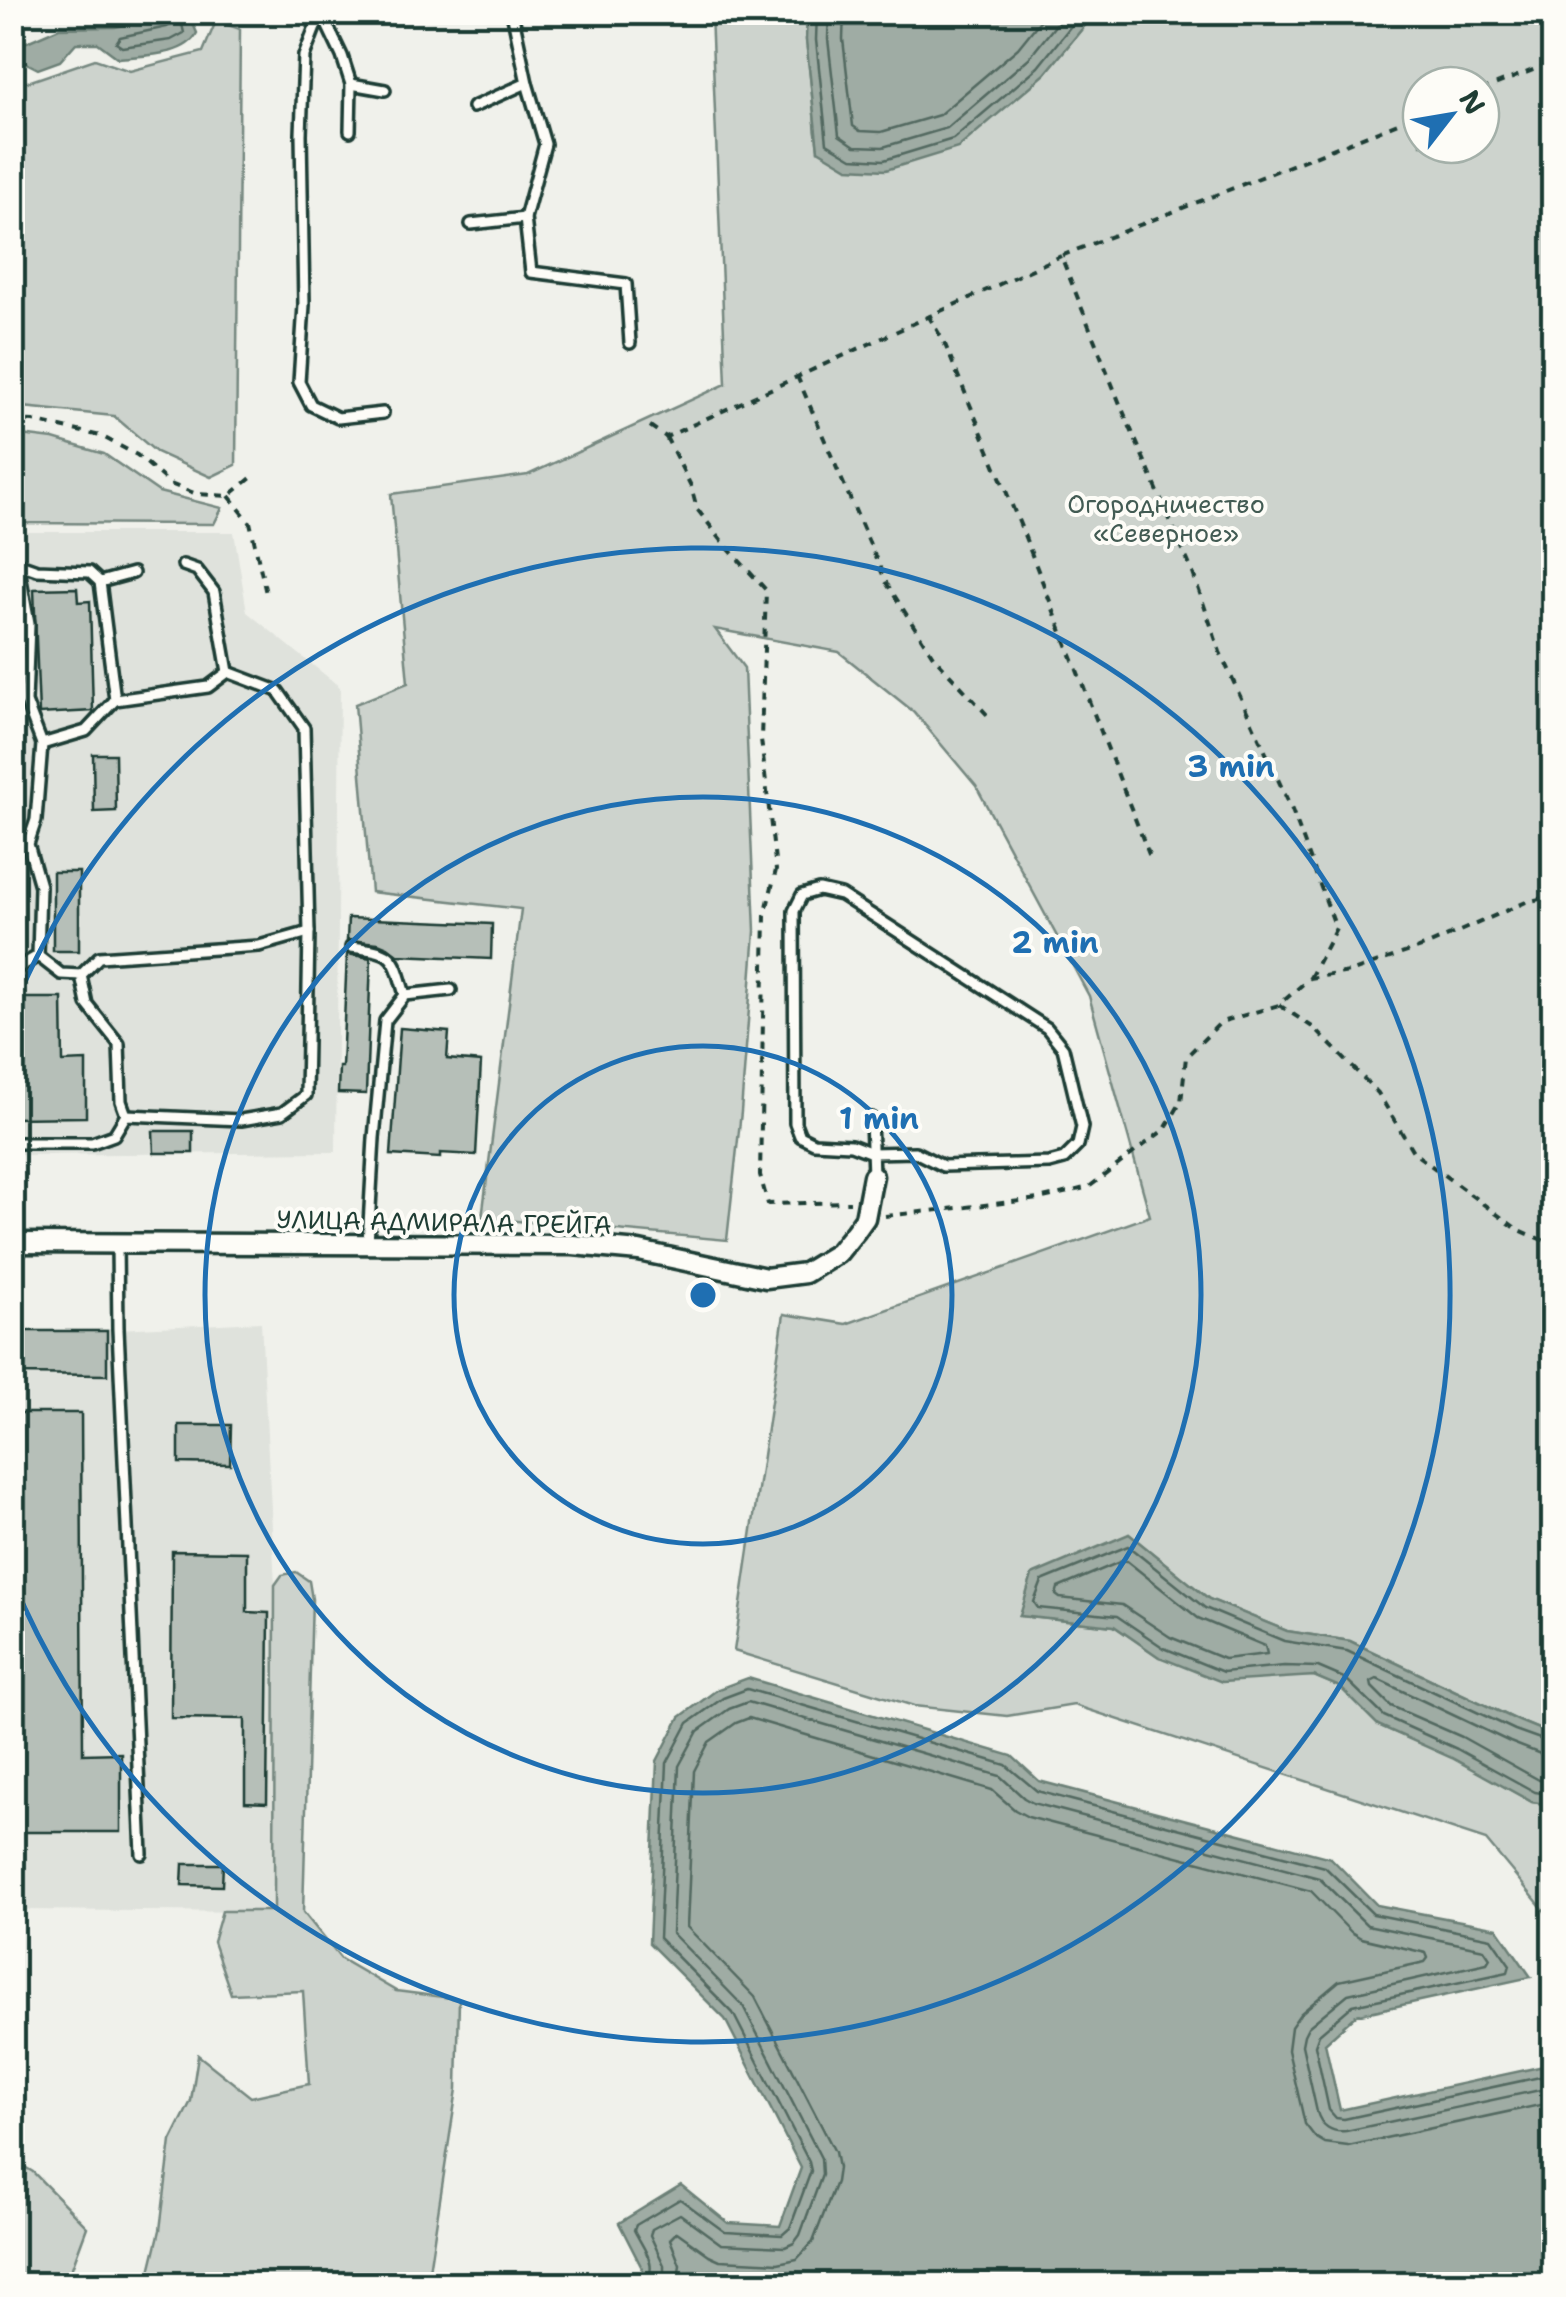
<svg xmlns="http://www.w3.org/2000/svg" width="1566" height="2297" font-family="'Shantell Sans',sans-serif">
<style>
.built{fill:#dfe2dc}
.green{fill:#cdd3cd;stroke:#768880;stroke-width:2.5;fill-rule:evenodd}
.water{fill:#9faca4;stroke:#6c8077;stroke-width:2.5}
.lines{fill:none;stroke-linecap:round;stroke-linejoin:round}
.shore{stroke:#526961;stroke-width:2.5}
.building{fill:#b6bfb8;stroke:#1f3d34;stroke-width:2.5}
.service-casing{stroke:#1f3d34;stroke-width:16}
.minor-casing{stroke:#1f3d34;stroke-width:25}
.path{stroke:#1f3d34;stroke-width:4;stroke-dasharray:8 8;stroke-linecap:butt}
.service{stroke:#fdfcf7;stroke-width:9}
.minor{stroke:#fdfcf7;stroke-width:18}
.ring{fill:none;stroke:#1f6fb2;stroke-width:5}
.labels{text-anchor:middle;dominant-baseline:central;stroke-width:8;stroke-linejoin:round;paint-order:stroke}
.park-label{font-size:25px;fill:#425b53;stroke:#fdfcf7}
.street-label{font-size:25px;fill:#1f3d34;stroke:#fdfcf7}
.centre{fill:#1f6fb2;stroke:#fdfcf7;stroke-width:5}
.ring-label{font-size:30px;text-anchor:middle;font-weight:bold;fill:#1f6fb2;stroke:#fdfcf7;stroke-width:8;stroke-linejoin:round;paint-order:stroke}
</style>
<rect width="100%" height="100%" fill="#f0f1eb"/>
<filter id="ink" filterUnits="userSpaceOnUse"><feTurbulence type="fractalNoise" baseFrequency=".01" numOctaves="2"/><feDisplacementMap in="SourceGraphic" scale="20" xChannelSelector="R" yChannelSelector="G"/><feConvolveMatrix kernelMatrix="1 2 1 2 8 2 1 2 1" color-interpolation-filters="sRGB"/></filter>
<g filter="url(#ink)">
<!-- built -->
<g class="built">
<polygon points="12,532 234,532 247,612 340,687 336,1152 13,1155"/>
<polygon points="261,1322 275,1585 274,1912 13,1910 12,1330 118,1329"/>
</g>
<!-- green -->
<g class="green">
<path d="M 711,13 L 807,13 L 806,40 L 818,150 L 1045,74 L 1095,13 L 1553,13 L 1553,1735 L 1519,1721 L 1350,1641 L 1287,1631 L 1209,1599 L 1129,1534 L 1020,1616 L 1114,1626 L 1159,1657 L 1285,1676 L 1314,1676 L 1340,1687 L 1378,1725 L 1452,1757 L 1532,1802 L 1553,1805 L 1553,1921 L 1486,1840 L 1074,1705 L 1007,1716 L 914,1706 L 734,1651 L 784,1314 L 846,1324 L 1150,1216 L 1089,996 L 976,786 L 914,712 L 839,652 L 715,629 L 744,668 L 755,931 L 741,1112 L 727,1240 L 482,1218 L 521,909 L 371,892 L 355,704 L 408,683 L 391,494 L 528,475 L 726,384 ZM 1421,85 L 1481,85 L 1481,145 L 1421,145 Z"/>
<polygon points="216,21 240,29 236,465 211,477 156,452 114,416 13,406 12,82 28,82 95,59 130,71 203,52"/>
<polygon points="13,434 53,439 104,454 159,492 222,508 214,524 13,523"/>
<polygon points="296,1572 309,1581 312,1599 303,1912 341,1959 396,1991 459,1999 457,2089 427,2284 147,2284 160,2230 171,2141 191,2101 198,2055 251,2097 309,2084 303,1991 231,1994 213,1942 222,1911 274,1911 275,1585 282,1575"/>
<polygon points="13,2160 33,2172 87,2227 66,2284 13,2284"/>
</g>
<!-- water -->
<g class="water">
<polygon points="807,13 807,12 1095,13 1045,74 958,148 886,170 848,168 818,150 806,40"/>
<path d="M 189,15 L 197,33 C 185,57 142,55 118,58 L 98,43 L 76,43 L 60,61 L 38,69 L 13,56 L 13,44 L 27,42 L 59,28 L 115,27 L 167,17 Z"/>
<polygon points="1129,1534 1209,1599 1287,1631 1350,1641 1519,1721 1553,1735 1553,1805 1532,1802 1452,1758 1378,1725 1340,1687 1314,1676 1222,1682 1159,1657 1114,1626 1020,1616 1032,1575"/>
<polygon points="748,1678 1012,1756 1039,1781 1331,1858 1377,1905 1497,1928 1531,1977 1356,2015 1325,2043 1340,2110 1553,2064 1553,2284 633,2284 643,2270 619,2223 681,2185 728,2223 780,2226 801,2168 725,2019 649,1943 657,1761 680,1717 718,1689"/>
</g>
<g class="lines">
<!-- shore -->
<g class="shore">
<polyline points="817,12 816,40 827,143 852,158 884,160 953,139 1038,67 1082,12"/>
<polyline points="829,12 828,39 839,135 855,146 883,147 947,128 1029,58 1066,12"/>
<polyline points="844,12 843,39 853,126 860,131 881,132 939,115 1018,48 1047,12"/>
<polygon points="177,21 182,24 184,33 171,40 122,47 116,43 120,37 167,27"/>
<polygon points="1122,1561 1127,1561 1198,1618 1265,1646 1267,1654 1224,1659 1170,1637 1122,1605 1060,1598 1056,1595 1058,1588"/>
<polyline points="1554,1744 1515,1730 1347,1651 1284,1641 1205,1608 1128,1546 1042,1581 1034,1602 1038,1608 1117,1616 1164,1648 1223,1672 1284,1666 1318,1667 1346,1679 1384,1716 1457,1749 1535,1792 1554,1795"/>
<polyline points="1554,1756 1543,1755 1510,1742 1377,1679 1371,1682 1372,1687 1391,1706 1462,1737 1539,1780 1554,1783"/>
<path d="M 645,2284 C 659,2265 644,2250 634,2230 L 636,2225 L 680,2199 L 725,2232 L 782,2235 L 790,2228 L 811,2171 L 809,2162 L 733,2013 L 659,1938 L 667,1763 L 688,1723 L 723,1698 L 747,1689 L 1006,1765 L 1037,1791 L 1325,1867 L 1373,1914 L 1491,1938 L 1510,1965 L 1508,1972 L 1353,2005 L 1319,2034 L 1315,2045 L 1329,2110 L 1336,2118 L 1344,2119 L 1554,2074"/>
<path d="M 660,2284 L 664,2274 L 664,2265 L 650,2235 L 652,2229 L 680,2214 L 721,2244 L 785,2247 L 794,2243 L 800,2235 L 822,2175 L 821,2158 L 743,2006 L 672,1933 L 679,1766 L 698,1731 L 729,1709 L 748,1702 L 1000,1776 L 1024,1798 L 1033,1803 L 1319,1878 L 1367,1925 L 1484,1949 L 1490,1958 L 1487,1963 L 1348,1994 L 1308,2027 L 1304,2035 L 1302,2045 L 1317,2112 C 1321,2126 1332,2133 1346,2131 L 1554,2087"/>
<polyline points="677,2284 680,2265 670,2239 677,2232 709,2255 720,2260 778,2263 797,2259 813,2242 836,2182 838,2168 835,2152 755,1997 687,1927 694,1771 709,1742 736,1723 749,1718 992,1790 1015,1810 1028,1817 1311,1891 1351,1932 1361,1938 1426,1953 1428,1958 1425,1962 1339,1981 1300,2014 1291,2027 1288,2050 1305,2124 1315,2137 1325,2143 1348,2146 1554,2102"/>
</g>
</g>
<!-- building -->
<g class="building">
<polygon points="77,588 78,602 90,601 93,711 39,714 34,589"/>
<polygon points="93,754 115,754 116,811 94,812"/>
<rect x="53" y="872" width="26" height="79"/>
<polygon points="348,918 492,924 491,959 398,955 388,947 378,943 347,940"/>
<polygon points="347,954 371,958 366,1094 338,1093 339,1067 342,1067"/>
<polygon points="21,998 62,998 63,1062 86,1061 86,1117 12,1118 12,1029 20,1035"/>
<polygon points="400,1028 449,1032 447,1059 481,1062 476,1155 440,1153 440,1158 391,1155"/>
<polygon points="153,1131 193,1131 193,1153 154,1153"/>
<polygon points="12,1331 107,1331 107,1375 12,1374"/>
<polygon points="12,1413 81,1413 83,1754 121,1753 121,1832 12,1832"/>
<polygon points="179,1425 231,1425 230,1464 179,1463"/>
<polygon points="172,1551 247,1552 247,1612 269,1613 267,1803 245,1802 245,1719 171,1718"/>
<polygon points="183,1864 223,1864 222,1886 182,1885"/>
</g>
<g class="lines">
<!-- service casing -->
<g class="service-casing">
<g id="service">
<polyline points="321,12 304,56 301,134 304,305 299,382 311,405 338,418 383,413"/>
<polyline points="321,12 342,56 351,84 350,131"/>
<polyline points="512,12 527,83 545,144 525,218 531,272 626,284 630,343"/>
<polyline points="351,84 385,90"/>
<polyline points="473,107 527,83"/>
<polyline points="471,224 525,218"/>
<polyline points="17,563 37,570 89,572 100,582 133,573"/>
<polyline points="18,563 29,624 26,702 42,744"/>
<polyline points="100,582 115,700 208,687 228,672 214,592 197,570 183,565"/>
<polygon points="819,890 841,895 1047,1028 1063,1048 1082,1127 1078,1145 1064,1159 1049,1163 943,1166 915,1152 872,1153 851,1145 814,1143 800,1136 795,1123 794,911 802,895"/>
<path d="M 351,947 C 394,952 393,953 405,995"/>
<polyline points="38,956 61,974 81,975 87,1004 119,1044 121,1101 126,1115"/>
<polyline points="12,971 38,956 40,886 28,844 36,820 42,744 86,731 115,700"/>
<polyline points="81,975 99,957 259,946 309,932"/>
<polyline points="871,1118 873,1176"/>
<polyline points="12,1143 92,1143 114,1135 126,1115 241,1120 282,1113 306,1095 309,932 304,728 278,691 228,672"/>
<polyline points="368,1243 374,1138 385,1021 405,995 451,990"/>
<polyline points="117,1244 118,1329 142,1854"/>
</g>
</g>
<!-- minor casing -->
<g class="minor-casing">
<polyline id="minor" points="12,1243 573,1245 639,1251 766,1278 805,1273 838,1253 855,1232 865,1218 873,1176"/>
</g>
<!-- path -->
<g class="path">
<polyline points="1481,90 1554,62"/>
<polyline points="928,315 944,342 1021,527 1150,857"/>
<polyline points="797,376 887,584 933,656 992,720"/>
<polyline points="12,420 33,421 101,436 137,455 170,484 197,494 229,496 256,474"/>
<polyline points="650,426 666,437 1061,256"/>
<polyline points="666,437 691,486 697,509 726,546 766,590 761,739 776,870 765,915 760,1175 768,1204 850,1202"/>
<polyline points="229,496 250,522 267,598"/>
<polyline points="1310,978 1336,928 1292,810 1220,652 1193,573 1120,404 1061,256 1421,114"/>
<polyline points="1279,1005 1314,1028 1378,1093 1414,1153 1517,1229 1554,1245"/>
<polyline points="885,1216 1039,1199 1089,1187 1165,1129 1181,1102 1186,1057 1221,1022 1279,1005 1310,978 1350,972 1430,944 1526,902 1554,896"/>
</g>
<!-- service -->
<use href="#service" class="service"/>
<!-- minor -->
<use href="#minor" class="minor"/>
</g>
</g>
<!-- distance rings -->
<g class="ring">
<circle cx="703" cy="1295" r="249"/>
<circle cx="703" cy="1295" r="498"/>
<path d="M13 1009A747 747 0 1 1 13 1581"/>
</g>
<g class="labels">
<!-- park labels -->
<g class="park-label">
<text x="1166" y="504">Огородничество<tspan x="1166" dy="29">«Северное»</tspan></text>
</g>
<!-- street labels -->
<g class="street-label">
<text transform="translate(444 1222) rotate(1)">УЛИЦА АДМИРАЛА ГРЕЙГА</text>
</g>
</g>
<circle cx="703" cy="1295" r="15" class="centre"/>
<g class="ring-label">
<text x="1231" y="777">3 min</text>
<text x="1055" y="953">2 min</text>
<text x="879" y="1129">1 min</text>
</g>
<!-- margin -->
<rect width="1566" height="2297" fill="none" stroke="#fdfcf7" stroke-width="50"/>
<rect x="25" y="25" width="1516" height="2247" fill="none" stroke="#1f3d34" stroke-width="4" filter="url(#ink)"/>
<!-- north arrow -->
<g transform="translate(1451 115) rotate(59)"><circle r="48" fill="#fdfcf7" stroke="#a4b0a9" stroke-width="2.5"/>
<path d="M0-8L18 38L0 25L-18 38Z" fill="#1f6fb2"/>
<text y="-15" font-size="28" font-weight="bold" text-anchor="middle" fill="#1f3d34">N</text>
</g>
</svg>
